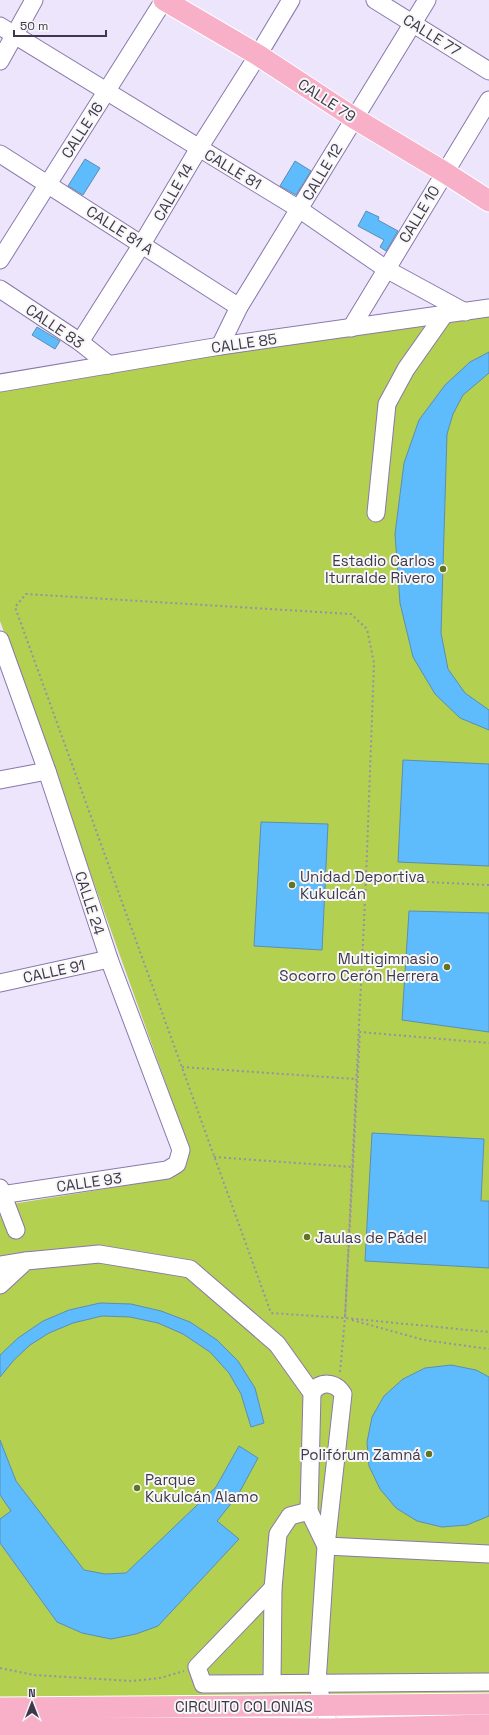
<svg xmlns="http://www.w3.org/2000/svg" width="489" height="1735" font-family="'Space Grotesk',sans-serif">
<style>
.green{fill:#b3d050}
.building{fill:#5ebcfc;stroke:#5b8eb2}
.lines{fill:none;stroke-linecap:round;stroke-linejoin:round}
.minor-casing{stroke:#8a78aa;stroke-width:19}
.major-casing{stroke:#fff;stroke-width:23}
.path{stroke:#9890a6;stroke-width:2;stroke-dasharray:2 3;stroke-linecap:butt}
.minor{stroke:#fff;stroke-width:17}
.major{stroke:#f7b0c7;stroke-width:21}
.poi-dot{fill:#627422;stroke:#f7f7f7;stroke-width:1.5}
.labels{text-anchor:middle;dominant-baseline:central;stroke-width:4;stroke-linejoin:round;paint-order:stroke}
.street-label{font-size:15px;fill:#3f374c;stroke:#f7f7f7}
.poi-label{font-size:15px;fill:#3f374c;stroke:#f7f7f7;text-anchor:end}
</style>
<rect width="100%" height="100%" fill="#ede5fc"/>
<!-- green -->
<polygon class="green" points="489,305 489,1704 0,1708 0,1206 172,1178 189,1148 0,621 0,388"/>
<!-- building -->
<g class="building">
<polygon points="85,159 100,168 83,195 68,186"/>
<polygon points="295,161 311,171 296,195 280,186"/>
<polygon points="366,211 379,217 378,220 398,231 386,251 380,247 384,240 358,226"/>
<polygon points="37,327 60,341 55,349 32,335"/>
<polygon points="489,352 489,373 463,395 453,414 447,434 441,633 448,669 465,693 489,710 489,730 460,718 435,694 413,657 400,603 395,534 404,463 419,420 445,385 470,362"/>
<polygon points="403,760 489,764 489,866 398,862"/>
<polygon points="261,822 328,824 322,950 254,946"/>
<polygon points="409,911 489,913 489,1032 402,1020"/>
<polygon points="372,1133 484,1139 481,1201 489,1201 489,1268 365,1261"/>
<polygon points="100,1303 131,1304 161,1311 190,1322 217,1340 238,1361 255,1388 264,1423 251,1427 241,1394 229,1373 210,1352 183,1334 158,1323 130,1317 102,1316 73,1323 49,1333 30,1345 14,1360 0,1377 0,1355 18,1338 43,1321 69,1310"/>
<polygon points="451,1365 476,1370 489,1377 489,1516 467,1525 442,1527 417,1521 396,1508 380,1489 369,1466 367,1442 372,1417 384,1396 403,1379 425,1368"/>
<polygon points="0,1440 16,1481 84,1570 105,1574 126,1573 216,1487 239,1446 258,1458 238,1495 217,1521 239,1539 158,1626 136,1634 111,1639 82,1633 57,1622 0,1543 0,1519 11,1511 0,1495"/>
</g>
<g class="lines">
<!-- minor casing -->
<g class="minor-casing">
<g id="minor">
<polyline points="375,0 489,71"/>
<polyline points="0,26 299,209 386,269 465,312"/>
<polyline points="0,61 34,0"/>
<polyline points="0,154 239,307"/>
<polyline points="0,260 164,0"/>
<polyline points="0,289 80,342 109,365"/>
<polyline points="351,328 489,100"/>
<polyline points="80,342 142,244 199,148 258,55 291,0"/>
<polyline points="220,346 239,307 427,0"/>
<polyline points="0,383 220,346 489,308"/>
<polyline points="376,513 387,404 406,369 444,315"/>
<polyline points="0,640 47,771 109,959 181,1150 177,1164 167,1170 0,1195"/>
<polyline points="0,780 47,771"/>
<polyline points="0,983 109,959"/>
<polyline points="0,1188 16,1230"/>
<polyline points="0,1265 26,1261"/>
<polyline points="0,1285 26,1261 99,1254 190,1269 277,1344 312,1393 309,1511 326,1546 317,1683 330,1729"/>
<path d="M 312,1393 C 320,1381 335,1381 343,1394 L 326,1546 L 489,1554"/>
<polyline points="273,1588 197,1667 203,1684 489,1682"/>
<polyline points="272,1683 273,1588 278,1534 290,1516 309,1511"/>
</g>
</g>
<!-- major casing -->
<g class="major-casing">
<g id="major">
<polyline points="164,0 258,55 354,118 444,172 489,201"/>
<polyline points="0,1708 489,1704"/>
<polyline points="0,1727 330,1729 489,1725"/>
</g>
</g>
<!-- path -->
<g class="path">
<polyline points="366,879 345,1318 360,1032 489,1043"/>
<polyline points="489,885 366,879 374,663 367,629 351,614 26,594 15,607 271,1313 345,1318 489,1332"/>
<polyline points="182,1067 356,1079"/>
<polyline points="214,1157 352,1167"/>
<polyline points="352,1320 424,1340 489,1349"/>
<polyline points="340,1372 345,1318"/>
<polyline points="0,1668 34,1675 132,1681 160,1678 184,1671"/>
</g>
<!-- minor -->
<use href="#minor" class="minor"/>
<!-- major -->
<use href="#major" class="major"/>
</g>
<!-- markers -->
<g class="poi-dot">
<circle cx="443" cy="569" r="4"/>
<circle cx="292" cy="885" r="4"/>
<circle cx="447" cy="967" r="4"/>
<circle cx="307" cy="1237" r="4"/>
<circle cx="429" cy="1454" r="4"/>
<circle cx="137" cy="1488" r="4"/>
</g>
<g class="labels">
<!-- street labels -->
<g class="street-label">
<text transform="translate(432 35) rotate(32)">CALLE 77</text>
<text transform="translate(327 100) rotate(33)">CALLE 79</text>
<text transform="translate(82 130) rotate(-57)">CALLE 16</text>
<text transform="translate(233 169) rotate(31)">CALLE 81</text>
<text transform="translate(322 172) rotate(-59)">CALLE 12</text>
<text transform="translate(173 192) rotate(-60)">CALLE 14</text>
<text transform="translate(419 214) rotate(-59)">CALLE 10</text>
<text transform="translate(120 230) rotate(33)">CALLE 81 A</text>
<text transform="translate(55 326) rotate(34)">CALLE 83</text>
<text transform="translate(244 343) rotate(-8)">CALLE 85</text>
<text transform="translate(90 903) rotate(72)">CALLE 24</text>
<text transform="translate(54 971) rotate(-12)">CALLE 91</text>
<text transform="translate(89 1182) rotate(-8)">CALLE 93</text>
<text x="244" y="1706">CIRCUITO COLONIAS</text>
</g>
<!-- poi labels -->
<g class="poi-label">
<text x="435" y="560">Estadio Carlos<tspan x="435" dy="17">Iturralde Rivero</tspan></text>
<text x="300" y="876" text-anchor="start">Unidad Deportiva<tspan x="300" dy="17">Kukulcán</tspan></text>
<text x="439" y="958">Multigimnasio<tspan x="439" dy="17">Socorro Cerón Herrera</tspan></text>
<text x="315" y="1237" text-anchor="start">Jaulas de Pádel</text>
<text x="421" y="1454">Polifórum Zamná</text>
<text x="145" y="1479" text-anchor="start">Parque<tspan x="145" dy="17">Kukulcán Alamo</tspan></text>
</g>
</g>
<!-- north arrow -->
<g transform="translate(32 1703)" stroke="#f7f7f7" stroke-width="3" paint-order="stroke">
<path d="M0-3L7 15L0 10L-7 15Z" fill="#3f374c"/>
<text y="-6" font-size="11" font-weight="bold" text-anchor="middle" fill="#3f374c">N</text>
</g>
<!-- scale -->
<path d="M14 30v6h92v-6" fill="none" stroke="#3f374c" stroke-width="2"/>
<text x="20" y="30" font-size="12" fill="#3f374c" stroke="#f7f7f7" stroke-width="3" paint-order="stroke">50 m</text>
</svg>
